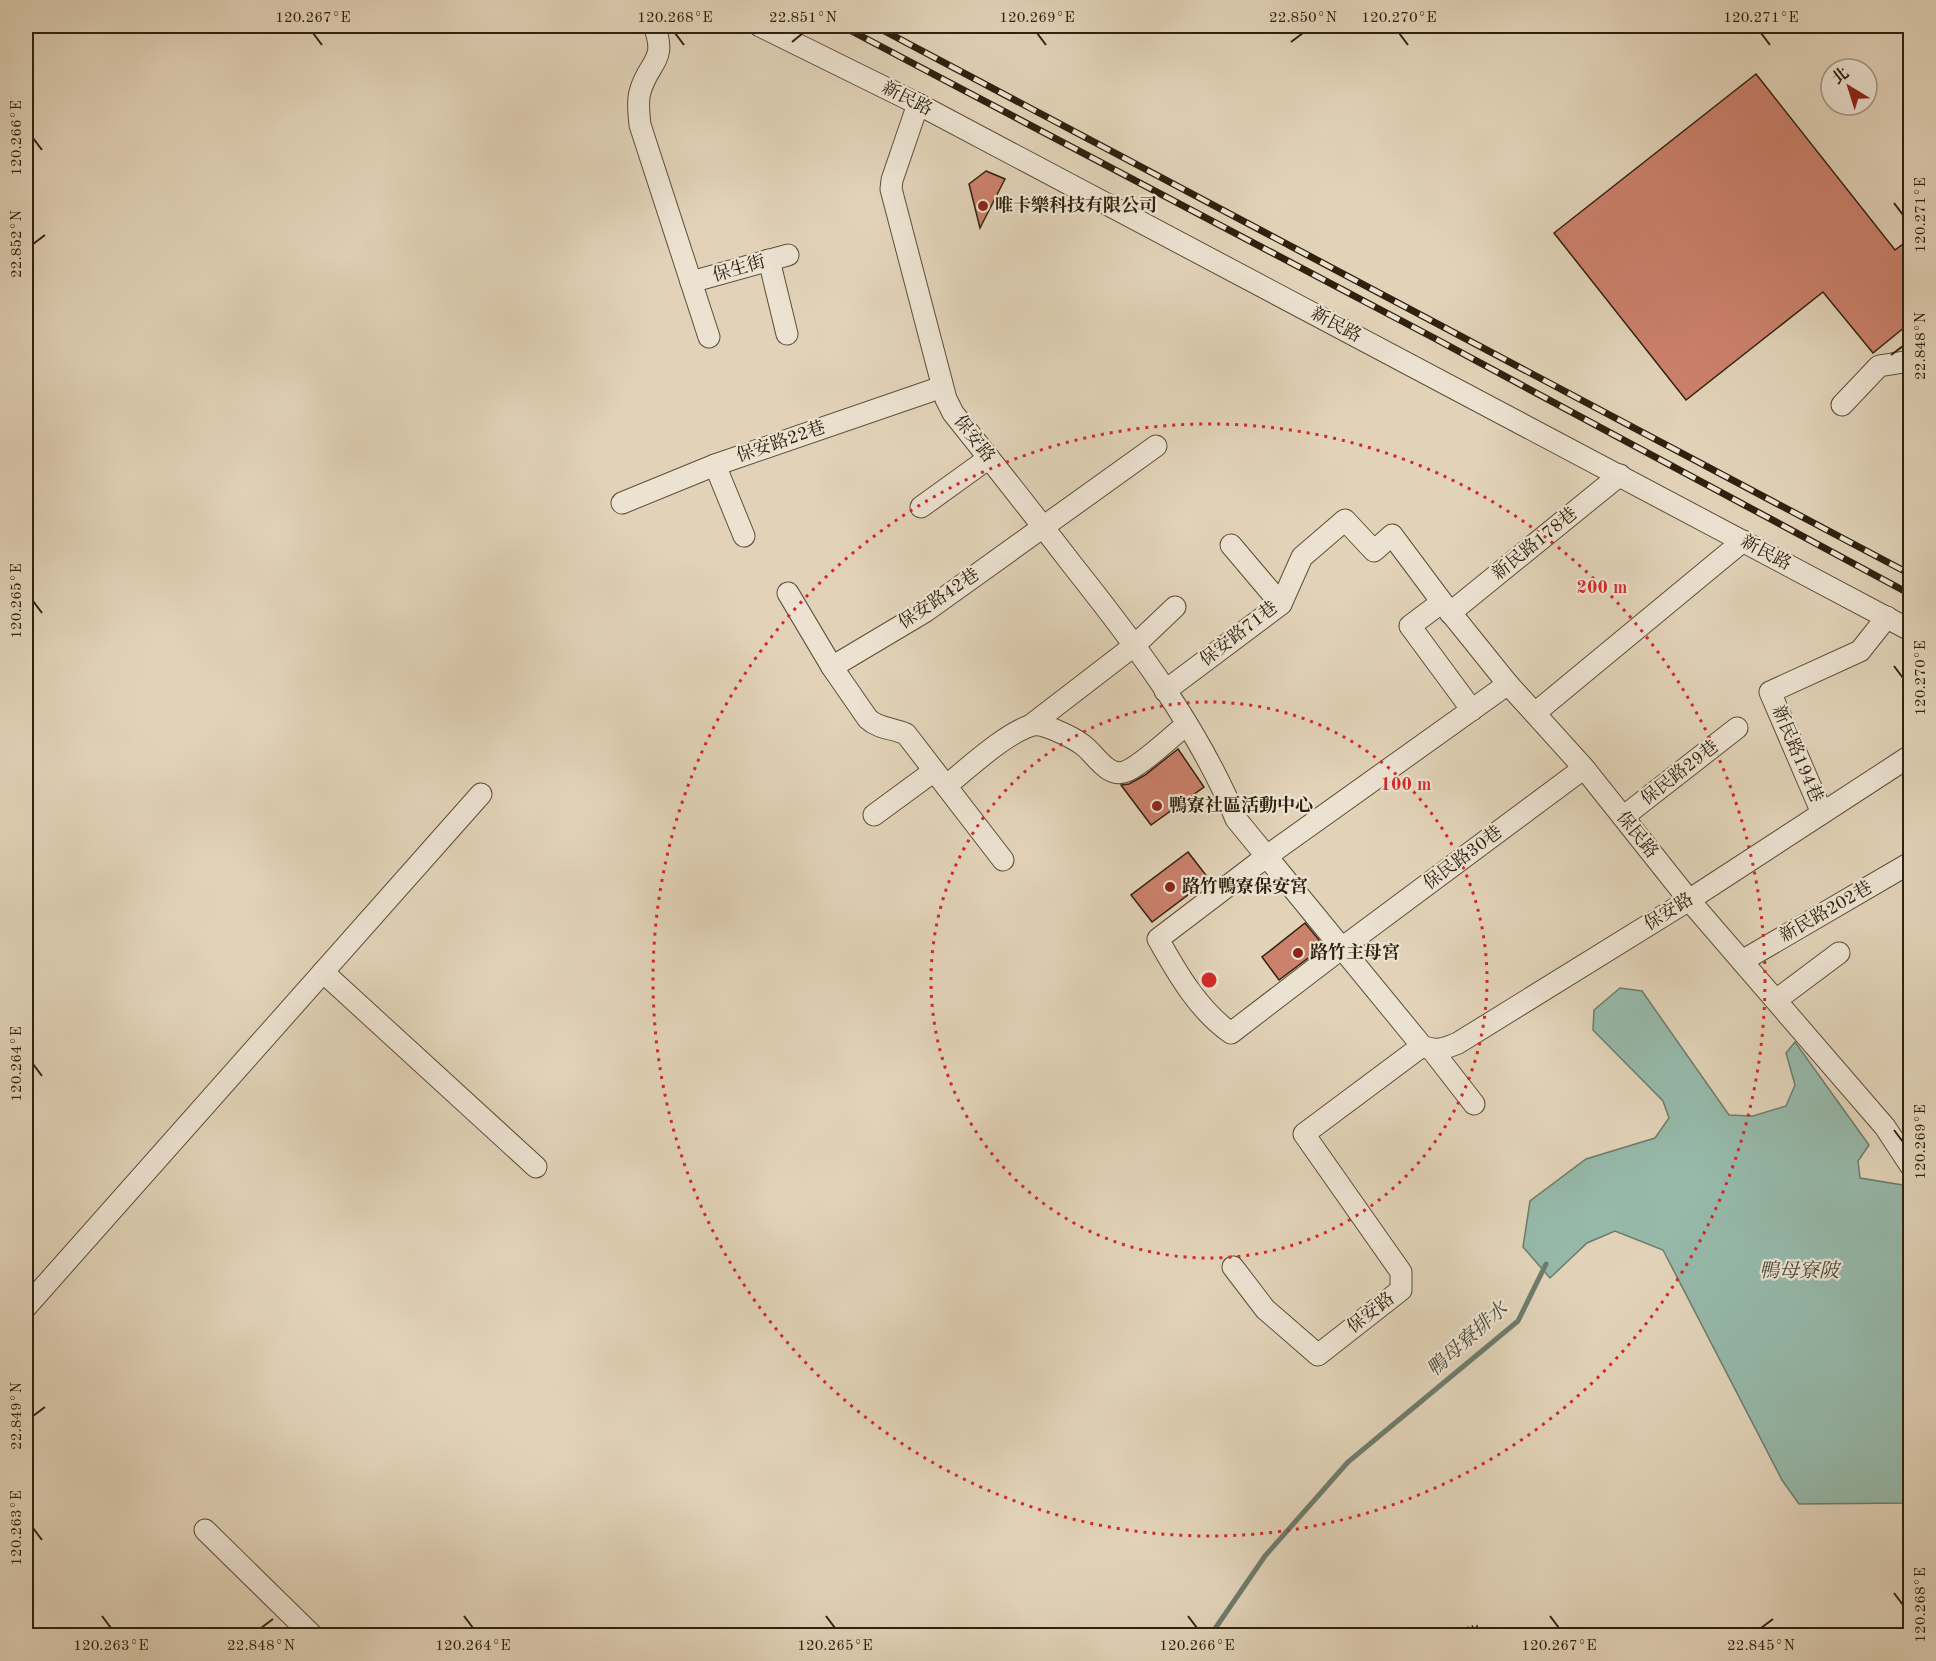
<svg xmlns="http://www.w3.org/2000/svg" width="1936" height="1661" font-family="'Old Standard TT','Noto Serif TC',serif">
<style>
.water{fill:#96b9aa;stroke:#6d7c6b;stroke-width:1.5}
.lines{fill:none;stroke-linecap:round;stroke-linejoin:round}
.stream{stroke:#6d7c6b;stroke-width:5}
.building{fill:#cc816d;stroke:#2f210d;stroke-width:1.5}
.minor-casing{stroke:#5c4e38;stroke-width:23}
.path{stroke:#2f210d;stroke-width:3;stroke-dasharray:1.5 3;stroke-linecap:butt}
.minor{stroke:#ece2d1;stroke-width:21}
.rail-casing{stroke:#2f210d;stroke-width:7}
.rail{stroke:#ece2d1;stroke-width:4.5;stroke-dasharray:14;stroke-linecap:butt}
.ticks{fill:none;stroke:#2f210d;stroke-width:2}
.ring{fill:none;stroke:#d62828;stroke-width:3;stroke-dasharray:3 6}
.poi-dot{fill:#8f2418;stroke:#ece2d1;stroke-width:2}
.labels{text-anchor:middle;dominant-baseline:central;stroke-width:4.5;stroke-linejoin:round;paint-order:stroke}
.street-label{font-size:18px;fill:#2f210d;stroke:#ece2d1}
.poi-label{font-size:18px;font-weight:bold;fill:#2f210d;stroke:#ece2d1;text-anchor:start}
.water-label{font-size:20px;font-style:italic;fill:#4e4f3c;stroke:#ece2d1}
.centre{fill:#d62828;stroke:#ece2d1;stroke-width:3}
.ring-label{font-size:18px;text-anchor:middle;font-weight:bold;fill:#d62828;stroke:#ece2d1;stroke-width:4.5;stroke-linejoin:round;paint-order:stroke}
.neatline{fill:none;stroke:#2f210d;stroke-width:2}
.ticks-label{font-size:15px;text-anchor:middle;fill:#2f210d}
</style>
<rect width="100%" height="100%" fill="#e2d3b8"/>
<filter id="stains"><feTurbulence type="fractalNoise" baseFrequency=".00333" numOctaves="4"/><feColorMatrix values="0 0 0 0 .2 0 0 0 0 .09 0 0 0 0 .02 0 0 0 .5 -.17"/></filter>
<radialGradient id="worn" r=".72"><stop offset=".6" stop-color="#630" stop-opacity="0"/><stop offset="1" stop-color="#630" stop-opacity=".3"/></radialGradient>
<!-- water -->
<polygon class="water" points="1620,988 1642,991 1729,1115 1753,1116 1786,1106 1795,1085 1786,1053 1795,1042 1869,1145 1858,1161 1860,1178 1909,1186 1910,1189 1910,1503 1799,1504 1782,1480 1663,1250 1615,1231 1587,1243 1550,1278 1523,1247 1530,1201 1586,1159 1655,1138 1669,1118 1663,1101 1593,1030 1594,1010"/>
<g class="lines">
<!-- stream -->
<polyline class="stream" points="1210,1636 1265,1556 1348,1462 1518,1321 1546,1264"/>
</g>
<!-- building -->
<g class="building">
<polygon points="1756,74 1895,250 1911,238 1911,322 1873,353 1823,292 1686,400 1554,233"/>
<polygon points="986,171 1005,179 980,228 969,184"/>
<polygon points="1178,749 1204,787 1151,825 1121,785 1129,784 1145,775"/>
<polygon points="1188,852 1209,879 1152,922 1131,895"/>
<polygon points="1305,923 1324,946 1279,980 1262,957"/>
</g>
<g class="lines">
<!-- minor casing -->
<g class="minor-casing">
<g id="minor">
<path d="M 654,26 C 668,61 648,62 640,92 C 637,102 639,114 640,125 L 709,337"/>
<polyline points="760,26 918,104 1910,630"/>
<path d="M 918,104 L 892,180 L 891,189 L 946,399 L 953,413 C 994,464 1034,515 1074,567 C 1136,645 1198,727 1236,819 L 1422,1046 C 1436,1052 1444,1049 1458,1043 L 1689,900 L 1910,756"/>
<polyline points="769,260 787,334"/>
<polyline points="691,282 788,255"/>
<polyline points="1842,405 1879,366 1910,361"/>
<polyline points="715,465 744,536"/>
<polyline points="622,503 715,465 942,387"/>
<polyline points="921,507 989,458"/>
<polyline points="1231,545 1281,604"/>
<path d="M 788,593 L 832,667 L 868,719 C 879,729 893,728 906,734 L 1003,860"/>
<polyline points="1442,602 1410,626 1472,710"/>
<polyline points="1450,613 1620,475"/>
<polyline points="832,667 926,611 1156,446"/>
<polyline points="1165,691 1281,604 1302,557 1345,520 1374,551 1392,535 1442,602 1508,684"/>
<polyline points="1535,713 1743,541"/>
<polyline points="1031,725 1135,645 1175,607"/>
<path d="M 1584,768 L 1342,948 L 1231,1033 C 1199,1011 1177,973 1158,939 L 1267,856 L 1508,684 L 1584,768 L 1689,900 L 1885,1127 L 1910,1165"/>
<path d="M 946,786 C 967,769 1008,731 1033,725 C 1044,723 1074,738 1083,745 C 1095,754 1107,777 1124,772 C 1140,767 1172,736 1186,725"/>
<polyline points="1822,813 1770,692 1860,651 1887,617"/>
<polyline points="874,815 934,771"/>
<polyline points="1623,817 1737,728"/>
<polyline points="1742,961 1910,863"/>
<polyline points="323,972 536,1167"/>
<polyline points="1776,1000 1839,953"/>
<polyline points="1432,1050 1474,1104"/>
<polyline points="1233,1267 1265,1309 1318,1355 1401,1290 1401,1272 1304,1134 1422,1046"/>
<polyline points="26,1307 481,794"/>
<polyline points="205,1530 313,1636"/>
</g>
</g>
<!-- path -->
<polyline class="path" points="1437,1636 1476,1626 1492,1636"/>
<!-- minor -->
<use href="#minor" class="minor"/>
<!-- rail casing -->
<g class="rail-casing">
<g id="rail">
<polyline points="842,26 1434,338 1910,594"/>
<polyline points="875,26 1910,574"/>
</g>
</g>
<!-- rail -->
<use href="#rail" class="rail"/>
</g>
<!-- ticks -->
<path class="ticks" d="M 313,33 L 322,45M 675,33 L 684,45M 1037,33 L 1046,45M 1399,33 L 1408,45M 1761,33 L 1770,45M 792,42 L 803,33M 1291,42 L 1303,33M 33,138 L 42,150M 1894,203 L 1903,215M 33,244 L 45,235M 1891,355 L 1903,346M 33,601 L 42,613M 1894,666 L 1903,678M 33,1064 L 42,1076M 1894,1130 L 1903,1142M 33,1416 L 45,1407M 33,1528 L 42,1540M 1894,1593 L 1903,1605M 102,1616 L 111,1628M 464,1616 L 473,1628M 826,1616 L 835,1628M 1188,1616 L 1197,1628M 1550,1616 L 1559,1628M 261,1628 L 273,1619M 1761,1628 L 1773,1619"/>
<!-- distance rings -->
<g class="ring">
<circle cx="1209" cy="980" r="278"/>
<circle cx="1209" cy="980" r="556"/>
</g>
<!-- markers -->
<g class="poi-dot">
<circle cx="983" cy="206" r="6"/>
<circle cx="1157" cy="806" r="6"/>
<circle cx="1170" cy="887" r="6"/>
<circle cx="1298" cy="953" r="6"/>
</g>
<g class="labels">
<!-- street labels -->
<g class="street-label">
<text transform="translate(907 99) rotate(27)">新民路</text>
<text transform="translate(739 269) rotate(-16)">保生街</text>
<text transform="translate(1336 325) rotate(28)">新民路</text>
<text transform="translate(974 439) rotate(52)">保安路</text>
<text transform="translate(781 442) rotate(-19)">保安路22巷</text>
<text transform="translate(1535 544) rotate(-39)">新民路178巷</text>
<text transform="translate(1766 553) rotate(28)">新民路</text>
<text transform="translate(939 599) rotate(-34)">保安路42巷</text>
<text transform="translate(1239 634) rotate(-38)">保安路71巷</text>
<text transform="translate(1797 754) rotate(67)">新民路194巷</text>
<text transform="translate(1680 773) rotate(-38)">保民路29巷</text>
<text transform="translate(1637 835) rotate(51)">保民路</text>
<text transform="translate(1463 858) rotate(-37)">保民路30巷</text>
<text transform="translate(1669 912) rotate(-32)">保安路</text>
<text transform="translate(1826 912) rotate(-30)">新民路202巷</text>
<text transform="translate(1371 1313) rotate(-38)">保安路</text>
</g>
<!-- poi labels -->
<g class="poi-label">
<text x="995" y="206">唯卡樂科技有限公司</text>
<text x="1169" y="806">鴨寮社區活動中心</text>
<text x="1182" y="887">路竹鴨寮保安宮</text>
<text x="1310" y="953">路竹主母宮</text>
</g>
<!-- water labels -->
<g class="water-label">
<text x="1799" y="1272">鴨母寮陂</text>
<text transform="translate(1468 1340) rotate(-42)">鴨母寮排水</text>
</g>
</g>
<circle cx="1209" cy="980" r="9" class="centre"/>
<g class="ring-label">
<text x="1602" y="593">200 m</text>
<text x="1406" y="790">100 m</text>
</g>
<!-- margin -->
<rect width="1936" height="1661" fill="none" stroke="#e2d3b8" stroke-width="66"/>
<!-- north arrow -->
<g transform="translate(1849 87) rotate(322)"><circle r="28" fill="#ece2d1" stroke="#a09583" stroke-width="1.5"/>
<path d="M0-4.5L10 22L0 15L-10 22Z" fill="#8f2418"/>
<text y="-9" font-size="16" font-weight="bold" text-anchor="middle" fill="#2f210d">北</text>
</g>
<rect x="33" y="33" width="1870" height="1595" class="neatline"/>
<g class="ticks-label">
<text x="313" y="22">120.267°E</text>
<text x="675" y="22">120.268°E</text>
<text x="803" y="22">22.851°N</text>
<text x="1037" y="22">120.269°E</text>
<text x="1303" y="22">22.850°N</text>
<text x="1399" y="22">120.270°E</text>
<text x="1761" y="22">120.271°E</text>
<text transform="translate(16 138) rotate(-90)" y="5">120.266°E</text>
<text transform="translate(1920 215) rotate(-90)" y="5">120.271°E</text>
<text transform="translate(16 244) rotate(-90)" y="5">22.852°N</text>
<text transform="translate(1920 346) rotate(-90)" y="5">22.848°N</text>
<text transform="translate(16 601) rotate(-90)" y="5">120.265°E</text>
<text transform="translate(1920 678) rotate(-90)" y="5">120.270°E</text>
<text transform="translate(16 1064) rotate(-90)" y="5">120.264°E</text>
<text transform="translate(1920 1142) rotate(-90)" y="5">120.269°E</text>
<text transform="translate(16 1416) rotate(-90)" y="5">22.849°N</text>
<text transform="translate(16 1528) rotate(-90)" y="5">120.263°E</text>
<text transform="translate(1920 1605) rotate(-90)" y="5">120.268°E</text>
<text x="111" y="1650">120.263°E</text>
<text x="261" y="1650">22.848°N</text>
<text x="473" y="1650">120.264°E</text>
<text x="835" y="1650">120.265°E</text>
<text x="1197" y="1650">120.266°E</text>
<text x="1559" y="1650">120.267°E</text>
<text x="1761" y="1650">22.845°N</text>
</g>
<rect width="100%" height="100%" filter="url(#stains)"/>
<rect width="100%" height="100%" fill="url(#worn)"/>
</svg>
